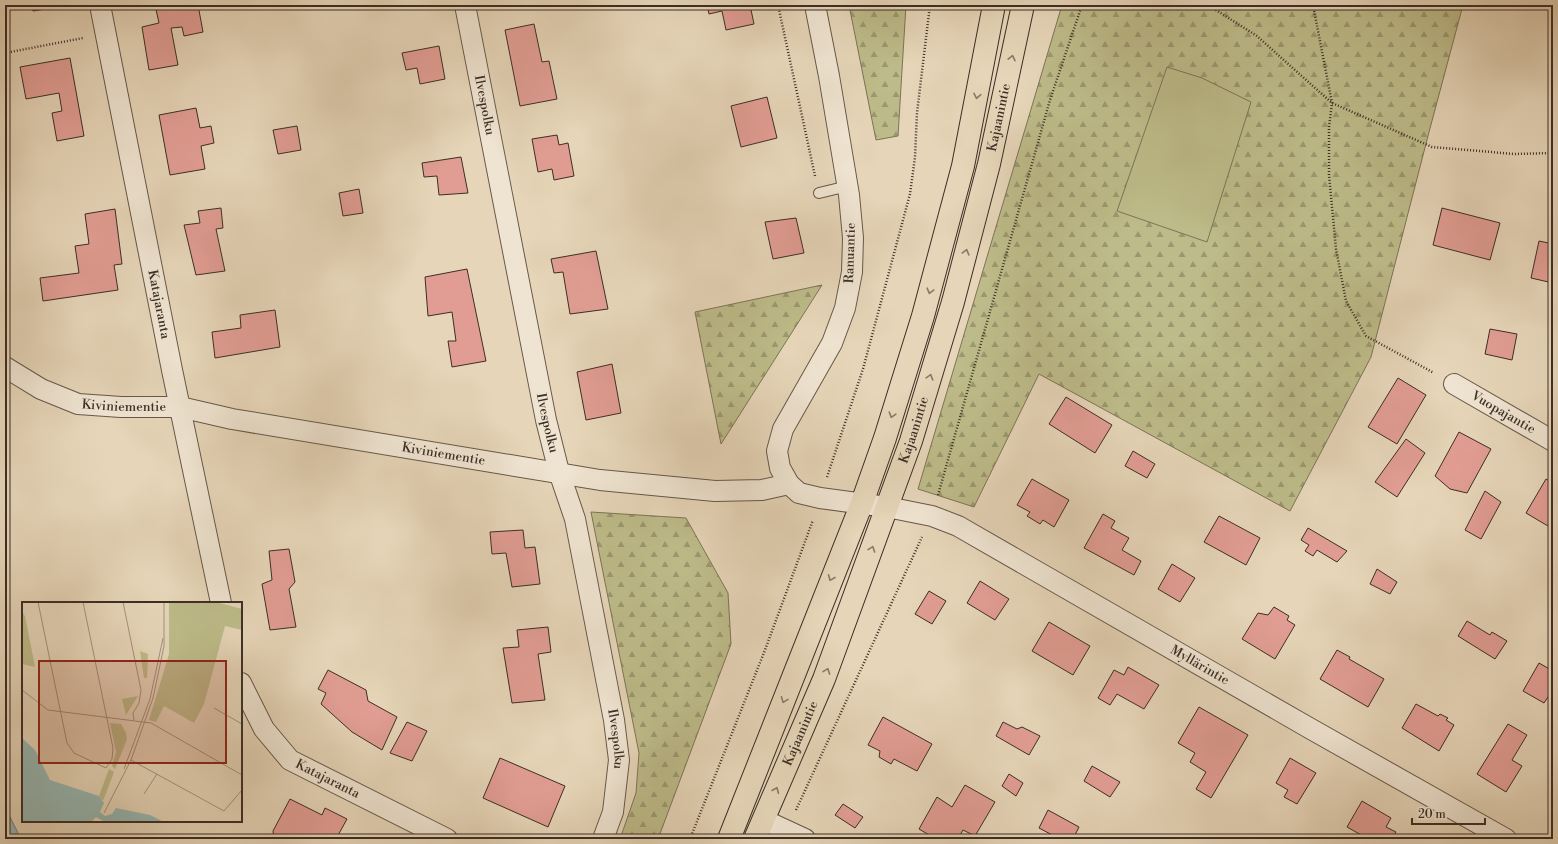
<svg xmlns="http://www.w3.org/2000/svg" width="1558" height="844" font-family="'Libre Bodoni',serif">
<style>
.forest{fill:url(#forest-firs);stroke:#7c7458}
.pitch{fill:#bdbb89;stroke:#7c7458}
.water{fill:#97b8b4;stroke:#73817b}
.building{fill:#e19d93;stroke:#3c2e26}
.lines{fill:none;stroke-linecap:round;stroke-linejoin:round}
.service-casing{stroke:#66584a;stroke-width:12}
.minor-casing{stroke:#66584a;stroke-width:22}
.primary-casing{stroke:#3c2e26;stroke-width:24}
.path{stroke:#3c2e26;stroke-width:2.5;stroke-dasharray:1 2;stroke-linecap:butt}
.service{stroke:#efe4d1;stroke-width:10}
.minor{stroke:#efe4d1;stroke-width:20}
.primary{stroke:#e6d5b8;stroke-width:22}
.oneway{stroke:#887968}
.labels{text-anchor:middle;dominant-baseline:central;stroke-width:3.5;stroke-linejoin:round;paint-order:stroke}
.street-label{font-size:13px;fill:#3c2e26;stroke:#efe4d1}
.inset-road{fill:none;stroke:#a2927e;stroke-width:1}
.view{fill:#8f2418;fill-opacity:0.15;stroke:#8f2418;stroke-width:2}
.inset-edge{fill:none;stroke:#3c2e26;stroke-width:2}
</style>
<defs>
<pattern id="forest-firs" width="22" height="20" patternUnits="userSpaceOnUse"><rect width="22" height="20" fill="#bdbb89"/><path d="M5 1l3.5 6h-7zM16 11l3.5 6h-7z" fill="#9b9870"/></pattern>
</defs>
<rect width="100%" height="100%" fill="#e6d5b8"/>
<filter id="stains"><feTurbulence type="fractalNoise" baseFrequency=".005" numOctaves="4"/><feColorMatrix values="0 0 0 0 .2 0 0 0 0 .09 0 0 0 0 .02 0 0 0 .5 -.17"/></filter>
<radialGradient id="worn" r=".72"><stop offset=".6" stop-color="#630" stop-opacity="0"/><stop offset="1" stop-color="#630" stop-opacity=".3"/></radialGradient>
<!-- forest -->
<g class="forest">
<polygon points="849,5 906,5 898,136 876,140"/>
<polygon points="1062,5 1463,5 1429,132 1371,357 1290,511 1039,374 974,507 918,489"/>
<polygon points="822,285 721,444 695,312"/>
<polygon points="591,512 686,518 728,593 731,644 658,839 620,839 636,793 639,753"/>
</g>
<!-- pitch -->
<polygon class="pitch" points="1167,67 1202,78 1251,102 1207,242 1117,211"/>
<!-- water -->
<polygon class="water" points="5,807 21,839 5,839"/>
<!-- building -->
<g class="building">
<polygon points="32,5 58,5 58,7 33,11"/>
<polygon points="155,5 198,5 203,32 184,36 182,27 171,28 178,65 149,70 142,27 159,23"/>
<polygon points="707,5 750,5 754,24 726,30 722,11 709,14"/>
<polygon points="534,24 542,62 549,61 557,99 520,106 505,30"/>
<polygon points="439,46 445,79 420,84 417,68 406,70 402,53"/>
<polygon points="70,58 84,136 57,141 52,113 62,111 59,93 26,99 20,67"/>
<polygon points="767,97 777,138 741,147 731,106"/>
<polygon points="196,108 200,128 211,126 214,143 201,146 205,169 170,175 159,115"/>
<polygon points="297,126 301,150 278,154 273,130"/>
<polygon points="557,135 559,145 568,143 574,176 554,180 552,169 538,172 532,139"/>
<polygon points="461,157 468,193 439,195 437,176 424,177 422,163"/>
<polygon points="359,189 363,213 343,216 339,193"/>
<polygon points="221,208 223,228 216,229 225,271 196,275 184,225 200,223 198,211"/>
<polygon points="1442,208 1500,223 1490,260 1433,245"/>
<polygon points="115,209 122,264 114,265 118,290 43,301 40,278 79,273 75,246 89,244 85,214"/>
<polygon points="796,218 804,253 773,259 765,222"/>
<polygon points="1539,241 1553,244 1553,283 1531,278"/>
<polygon points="596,251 608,309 570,314 563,272 554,273 551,259"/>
<polygon points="467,269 486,361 452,367 448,341 456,341 452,312 428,316 425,277"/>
<polygon points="275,310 280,347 215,358 212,332 241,328 240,315"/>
<polygon points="1490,329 1517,334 1512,360 1485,354"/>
<polygon points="612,364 621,413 586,420 577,372"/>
<polygon points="1398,378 1426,395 1397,444 1368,427"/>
<polygon points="1066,397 1112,425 1095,453 1049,424"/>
<polygon points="1459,432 1491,449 1467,493 1450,489 1435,476"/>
<polygon points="1406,439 1425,453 1397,497 1375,482"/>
<polygon points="1133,451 1155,464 1147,478 1125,466"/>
<polygon points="1032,479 1069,500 1054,527 1043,520 1040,524 1027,516 1030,512 1017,505"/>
<polygon points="1546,479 1553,483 1553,529 1526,513"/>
<polygon points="1485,491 1501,502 1481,539 1465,530"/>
<polygon points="1103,514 1115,521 1111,528 1129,538 1122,550 1141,561 1134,575 1084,548"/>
<polygon points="1219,516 1260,538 1246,565 1204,542"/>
<polygon points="1308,528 1347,551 1337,562 1317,550 1313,556 1305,551 1309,545 1301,540"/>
<polygon points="523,530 525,548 535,547 540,584 512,587 506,553 492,554 490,532"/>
<polygon points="289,549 295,582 289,589 296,627 270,630 262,584 272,580 269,551"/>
<polygon points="1172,564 1195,578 1180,602 1158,589"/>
<polygon points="1377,569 1397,582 1390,594 1370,584"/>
<polygon points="980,581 1009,599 995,620 967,603"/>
<polygon points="929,591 946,601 932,624 915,614"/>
<polygon points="1274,607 1289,616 1287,620 1295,625 1275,659 1242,639 1258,613 1268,615"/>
<polygon points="1467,621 1490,635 1492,632 1507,641 1495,659 1458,636"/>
<polygon points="1049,622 1090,646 1073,675 1032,651"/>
<polygon points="548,627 551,652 538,654 545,700 512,703 503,648 519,647 517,630"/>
<polygon points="1337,650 1350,657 1349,659 1384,679 1368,707 1320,679"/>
<polygon points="1539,663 1553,671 1553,696 1550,694 1544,703 1523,691"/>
<polygon points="1128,667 1159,685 1144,709 1117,694 1110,705 1098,698 1114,670 1124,675"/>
<polygon points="328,670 366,690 368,701 397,717 382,750 352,732 321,704 326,693 318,689"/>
<polygon points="1416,704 1438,716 1440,714 1448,718 1446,720 1454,725 1439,751 1402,728"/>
<polygon points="1199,707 1248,735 1211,798 1196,789 1206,772 1190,762 1195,753 1178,743"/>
<polygon points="883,717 932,744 917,771 894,759 891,764 879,757 880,751 868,745"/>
<polygon points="407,722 427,731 412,761 390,753"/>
<polygon points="1003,722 1017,729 1022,727 1040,736 1029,755 996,736"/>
<polygon points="1508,724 1527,735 1512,760 1522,766 1506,792 1477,774"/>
<polygon points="500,758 565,786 548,827 483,798"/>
<polygon points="1290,758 1316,773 1297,804 1284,797 1288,790 1276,783"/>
<polygon points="1092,766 1120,782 1110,797 1084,781"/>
<polygon points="1009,774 1023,783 1016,796 1002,786"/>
<polygon points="965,785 995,802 975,836 963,830 958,839 936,839 919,829 937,797 952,807"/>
<polygon points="290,799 322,815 325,808 347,819 336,839 274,839 273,831"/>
<polygon points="1362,801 1391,818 1386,827 1396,832 1392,839 1362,839 1363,836 1347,827"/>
<polygon points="843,804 863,817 855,828 835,815"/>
<polygon points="1048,810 1079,827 1073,839 1058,839 1058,838 1039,828"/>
</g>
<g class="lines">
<!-- service casing -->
<g class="service-casing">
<polyline id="service" points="819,193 848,186"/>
</g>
<!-- minor casing -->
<g class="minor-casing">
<g id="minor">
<path id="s1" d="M 100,5 L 172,370 L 221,603"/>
<path id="s2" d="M 465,5 L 546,420 L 559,472 L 575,519 L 614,720 L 619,760 L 613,812 L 603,839"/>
<path id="s3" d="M 815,5 L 829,76 L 849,195 L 853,238 L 852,272 L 845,308 L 832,343 L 783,429 L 777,451 L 780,468 L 789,484 L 799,493 L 820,498 L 887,507 L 932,516 L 958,526 L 1311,729 L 1506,839"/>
<path id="s4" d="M 5,367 L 41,389 L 78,404 L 121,407 L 180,407 L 232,419 L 600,480 L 715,491 L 762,490 L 789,484"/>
<path id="s5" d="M 1454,384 L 1553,441"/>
<path id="s6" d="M 241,683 L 264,729 L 290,760 L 447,839"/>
<polyline points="764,820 805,839"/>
</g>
</g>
<!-- primary casing -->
<g class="primary-casing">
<g id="primary">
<polyline points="729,839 862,503 885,438 923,316 963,166 994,5"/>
<path id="s7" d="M 755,839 L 824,679 L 911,441 L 953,302 L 989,164 L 1023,5"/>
</g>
</g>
<!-- path -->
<g class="path">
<polyline points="778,5 815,176"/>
<polyline points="1208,5 1257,36 1332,103 1432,147 1514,154 1553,153"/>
<polyline points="1313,5 1332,103 1329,127 1329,175 1336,249 1346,301 1366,336 1434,373"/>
<polyline points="5,53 83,38"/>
<polyline points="827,477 863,369 910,194 915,157 917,113 930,5"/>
<polyline points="938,495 1050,100 1082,5"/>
<polyline points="796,810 922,537"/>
<polyline points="690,839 765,650 813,520"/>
</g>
<!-- service -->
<use href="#service" class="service"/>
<!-- minor -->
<use href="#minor" class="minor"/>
<!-- primary -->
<use href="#primary" class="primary"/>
</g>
<!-- one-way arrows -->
<defs><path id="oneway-chevron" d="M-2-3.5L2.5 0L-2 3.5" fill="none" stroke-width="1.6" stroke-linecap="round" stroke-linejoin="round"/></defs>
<g class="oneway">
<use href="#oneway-chevron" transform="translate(1012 58) rotate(-78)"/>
<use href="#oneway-chevron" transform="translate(977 96) rotate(101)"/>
<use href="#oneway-chevron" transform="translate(966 252) rotate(-75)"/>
<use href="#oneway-chevron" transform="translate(930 291) rotate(105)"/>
<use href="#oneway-chevron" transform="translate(930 377) rotate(-73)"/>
<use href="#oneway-chevron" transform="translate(892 415) rotate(107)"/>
<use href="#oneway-chevron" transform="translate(872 549) rotate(-70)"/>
<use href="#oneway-chevron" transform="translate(831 578) rotate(112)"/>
<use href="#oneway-chevron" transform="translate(827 671) rotate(-70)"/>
<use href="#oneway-chevron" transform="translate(784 700) rotate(111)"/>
<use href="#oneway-chevron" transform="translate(776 790) rotate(-67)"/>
</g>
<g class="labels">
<!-- street labels -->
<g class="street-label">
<text stroke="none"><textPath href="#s2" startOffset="102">Ilvespolku</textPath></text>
<text stroke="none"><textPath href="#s7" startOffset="763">Kajaanintie</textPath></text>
<text transform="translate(850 253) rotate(-88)">Ranuantie</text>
<text stroke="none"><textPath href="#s1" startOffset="305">Katajaranta</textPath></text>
<text stroke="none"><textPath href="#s4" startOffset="128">Kiviniementie</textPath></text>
<text stroke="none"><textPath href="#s5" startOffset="57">Vuopajantie</textPath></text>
<text stroke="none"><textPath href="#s2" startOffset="426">Ilvespolku</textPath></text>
<text stroke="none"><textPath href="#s7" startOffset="439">Kajaanintie</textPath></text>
<text stroke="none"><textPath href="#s4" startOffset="452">Kiviniementie</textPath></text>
<text stroke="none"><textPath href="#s3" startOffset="957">Myllärintie</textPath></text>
<text stroke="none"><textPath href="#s7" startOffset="115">Kajaanintie</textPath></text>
<text stroke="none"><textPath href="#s2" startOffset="750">Ilvespolku</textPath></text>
<text stroke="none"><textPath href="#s6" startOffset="134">Katajaranta</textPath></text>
</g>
</g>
<!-- overview -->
<g transform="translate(22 602)">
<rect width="220" height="220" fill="#e6d5b8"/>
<path d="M 147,0 L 194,0 L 220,7 L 220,28 L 203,24 L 182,102 L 172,121 L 142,104 L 134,120 L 127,118 L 147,52 ZM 0,10 L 3,14 L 13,65 L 0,62 ZM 118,49 L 126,52 L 125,76 L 122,76 ZM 116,94 L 104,113 L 100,97 ZM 88,121 L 99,122 L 104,131 L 105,137 L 93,167 L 90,164 L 94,150 ZM 87,167 L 92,170 L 81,199 L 77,194 Z" fill="#bdbb89"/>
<path d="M 157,67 L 167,72 L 162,88 L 151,85 Z" fill="#bdbb89"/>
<path d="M 0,136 L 13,148 L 28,178 L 77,194 L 82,201 L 78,210 L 83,214 L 90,212 L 94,206 L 128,213 L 142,220 L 83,220 L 74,215 L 69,220 L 0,220 Z" fill="#97b8b4"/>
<path class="inset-road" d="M 16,0 L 45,141 L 52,151 L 84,166 L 90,157 L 91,146 L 61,0M 101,0 L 119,88 L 117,101 L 111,111 L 112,118M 0,88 L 26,108 L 129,121 L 220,173M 192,106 L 220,122M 109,158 L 202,209 L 220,188M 102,167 L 128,97 L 141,36M 122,192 L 135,172M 82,211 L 109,158 L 131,96 L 142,44 L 142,0"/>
<path class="view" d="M 17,59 L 204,59 L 204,161 L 17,161 Z"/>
<rect width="220" height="220" class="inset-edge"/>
</g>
<!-- margin -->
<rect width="1558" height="844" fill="none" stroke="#e6d5b8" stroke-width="20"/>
<rect x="6" y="6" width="1546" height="832" fill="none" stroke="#3c2e26" stroke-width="2"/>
<rect x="10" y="10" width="1538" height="824" fill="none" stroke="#3c2e26"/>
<!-- scale -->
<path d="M1412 818v6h73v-6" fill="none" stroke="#3c2e26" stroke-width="2"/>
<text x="1418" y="818" font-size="12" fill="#3c2e26" stroke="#efe4d1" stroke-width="3" paint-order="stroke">20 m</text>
<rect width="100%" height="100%" filter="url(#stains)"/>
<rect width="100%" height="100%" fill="url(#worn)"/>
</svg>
